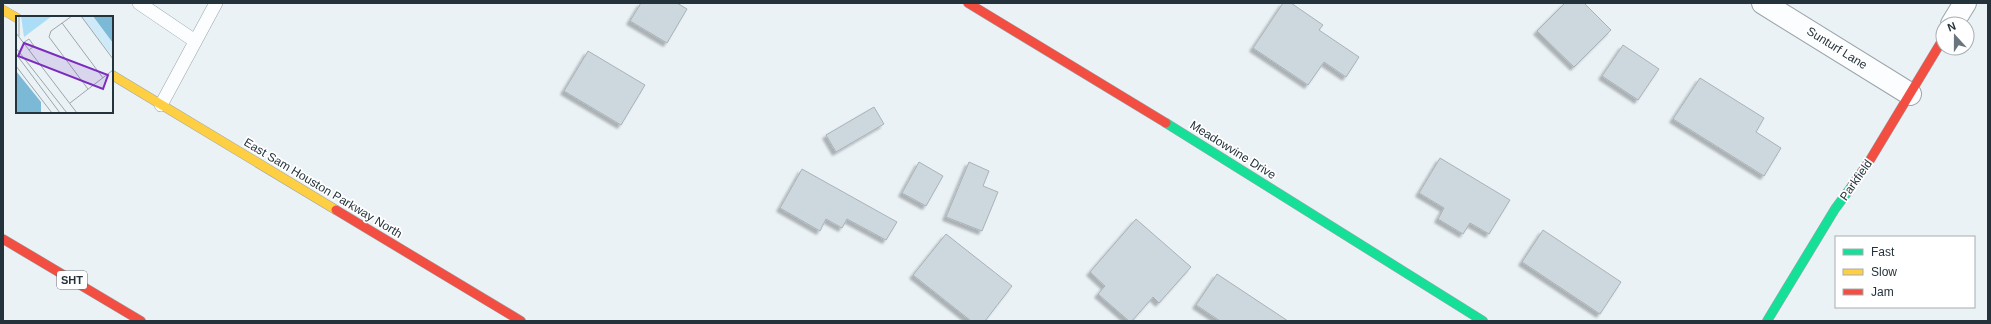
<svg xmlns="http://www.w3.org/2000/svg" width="1991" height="324" font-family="Arial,sans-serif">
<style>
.building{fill:#cdd8de;stroke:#a8b2b8;filter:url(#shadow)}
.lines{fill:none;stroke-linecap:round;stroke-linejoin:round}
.lane-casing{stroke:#9ba5aa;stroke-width:14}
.street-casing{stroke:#9ba5aa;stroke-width:24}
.fast-casing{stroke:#9ba5aa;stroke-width:10}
.slow-casing{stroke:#9ba5aa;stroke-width:10}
.jam-casing{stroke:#9ba5aa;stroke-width:10}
.lane{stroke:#fcfdfe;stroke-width:13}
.street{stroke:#fcfdfe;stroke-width:22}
.fast{stroke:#16e098;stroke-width:9}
.slow{stroke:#ffcf43;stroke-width:9}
.jam{stroke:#f24e42;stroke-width:9}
.labels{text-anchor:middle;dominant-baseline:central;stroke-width:3.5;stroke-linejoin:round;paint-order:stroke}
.shield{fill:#fff;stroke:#667076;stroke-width:1}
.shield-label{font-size:11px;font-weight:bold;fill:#24333b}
.street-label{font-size:12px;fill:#24333b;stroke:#fff}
.inset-road{fill:none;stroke:#9ba6ab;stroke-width:1}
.view{fill:#7b2cbf;fill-opacity:0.15;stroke:#7b2cbf;stroke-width:2}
.inset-edge{fill:none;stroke:#24333b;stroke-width:2}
</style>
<defs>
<filter id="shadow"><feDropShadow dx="-3.5" dy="3.5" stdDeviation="1" flood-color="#0004"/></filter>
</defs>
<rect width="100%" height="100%" fill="#eaf2f6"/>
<!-- building -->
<g class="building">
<polygon points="641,3 677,3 687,9 667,43 630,21"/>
<polygon points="1283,3 1291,3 1323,25 1319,30 1359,57 1346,77 1324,62 1308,85 1253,48"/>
<polygon points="1565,3 1584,3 1611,30 1574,67 1537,31"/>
<polygon points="1623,45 1659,69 1638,100 1602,76"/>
<polygon points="588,51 645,85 621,125 564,91"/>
<polygon points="1700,78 1764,118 1756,132 1781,148 1764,176 1673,119"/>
<polygon points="874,107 884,124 836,152 826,135"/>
<polygon points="1440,158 1510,200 1489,234 1470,223 1463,234 1438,219 1444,208 1419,193"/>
<polygon points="919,162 943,176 926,206 902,193"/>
<polygon points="969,162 989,171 983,186 998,192 982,231 946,217"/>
<polygon points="802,169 897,222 886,240 847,219 842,228 826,219 820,231 780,208"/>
<polygon points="1136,219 1191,267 1159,303 1153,297 1132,321 1129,321 1098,294 1105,286 1090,272"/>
<polygon points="1543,230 1621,282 1600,314 1522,262"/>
<polygon points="946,234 1012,286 985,321 971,321 913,275"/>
<polygon points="1217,274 1288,321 1220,321 1196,305"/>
</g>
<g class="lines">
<!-- lane casing -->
<g class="lane-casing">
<g id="lane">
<polyline points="139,3 195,41"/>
<polyline points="161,105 216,3"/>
</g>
</g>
<!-- street casing -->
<g class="street-casing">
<g id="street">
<polyline points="1763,3 1910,94"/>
<polyline points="1952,24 1965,3"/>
</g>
</g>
<!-- fast casing -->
<g class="fast-casing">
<g id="fast">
<polyline points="1166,123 1483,321"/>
<polyline points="1767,321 1835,209 1852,186"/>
</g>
</g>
<!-- slow casing -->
<g class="slow-casing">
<g id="slow">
<polyline points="3,10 17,18"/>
<polyline points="112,75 336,210"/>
</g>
</g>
<!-- jam casing -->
<g class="jam-casing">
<g id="jam">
<polyline points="968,3 1166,123"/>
<polyline points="1852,186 1870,160 1943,39"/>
<polyline points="336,210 521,321"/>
<polyline points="3,239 141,321"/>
</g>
</g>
<!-- lane -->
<use href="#lane" class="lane"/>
<!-- street -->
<use href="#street" class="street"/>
<!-- fast -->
<use href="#fast" class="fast"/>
<!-- slow -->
<use href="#slow" class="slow"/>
<!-- jam -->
<use href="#jam" class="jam"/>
</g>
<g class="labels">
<!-- shield labels -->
<rect class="shield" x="57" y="271" width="30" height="18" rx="3"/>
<g class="shield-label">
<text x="72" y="280">SHT</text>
</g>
<!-- street labels -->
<g class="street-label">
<text transform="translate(1837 48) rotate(32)">Sunturf Lane</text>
<text transform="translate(1233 150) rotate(32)">Meadowvine Drive</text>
<text transform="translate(1856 180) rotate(-55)">Parkfield</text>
<text transform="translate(323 188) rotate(31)">East Sam Houston Parkway North</text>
</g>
</g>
<!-- overview -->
<g transform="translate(16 16)">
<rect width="97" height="97" fill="#eaf2f6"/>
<path d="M 65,0 L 97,0 L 97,41 Z" fill="#cee9f8"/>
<path d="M 5,0 L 36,0 L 8,21 Z" fill="#abddf6"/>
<path d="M 77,0 L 97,0 L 97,27 ZM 0,55 L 25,86 L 25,97 L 0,97 Z" fill="#7bb9d7"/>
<path class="inset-road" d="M 3,0 L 3,20M 56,0 L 35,15 L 33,21 L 72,73M 65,0 L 97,43M 46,7 L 87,62M 0,17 L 61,97M 7,27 L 13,23 L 18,30 L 13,34M 0,32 L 51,97M 0,38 L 44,97M 0,50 L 36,97M 54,87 L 97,54"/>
<path class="view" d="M 8,27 L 92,59 L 87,73 L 2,40 Z"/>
<rect width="97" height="97" class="inset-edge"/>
</g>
<!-- border -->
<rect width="1991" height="324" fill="none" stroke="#24333b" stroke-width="8"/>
<!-- legend -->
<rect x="1835" y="236" width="140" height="72" fill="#ffffff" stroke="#a7adb1"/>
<rect x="1843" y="249" width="20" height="6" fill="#16e098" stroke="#a7adb1"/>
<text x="1871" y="256" font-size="12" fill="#24333b">Fast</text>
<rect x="1843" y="269" width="20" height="6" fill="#ffcf43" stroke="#a7adb1"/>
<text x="1871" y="276" font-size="12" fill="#24333b">Slow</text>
<rect x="1843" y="289" width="20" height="6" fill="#f24e42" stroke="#a7adb1"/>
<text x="1871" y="296" font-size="12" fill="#24333b">Jam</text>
<!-- north arrow -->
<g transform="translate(1955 36) rotate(339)"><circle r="19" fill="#ffffff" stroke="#a7adb1"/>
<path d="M0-3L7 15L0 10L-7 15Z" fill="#69767c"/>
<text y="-6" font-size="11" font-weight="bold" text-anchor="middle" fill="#24333b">N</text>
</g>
</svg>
